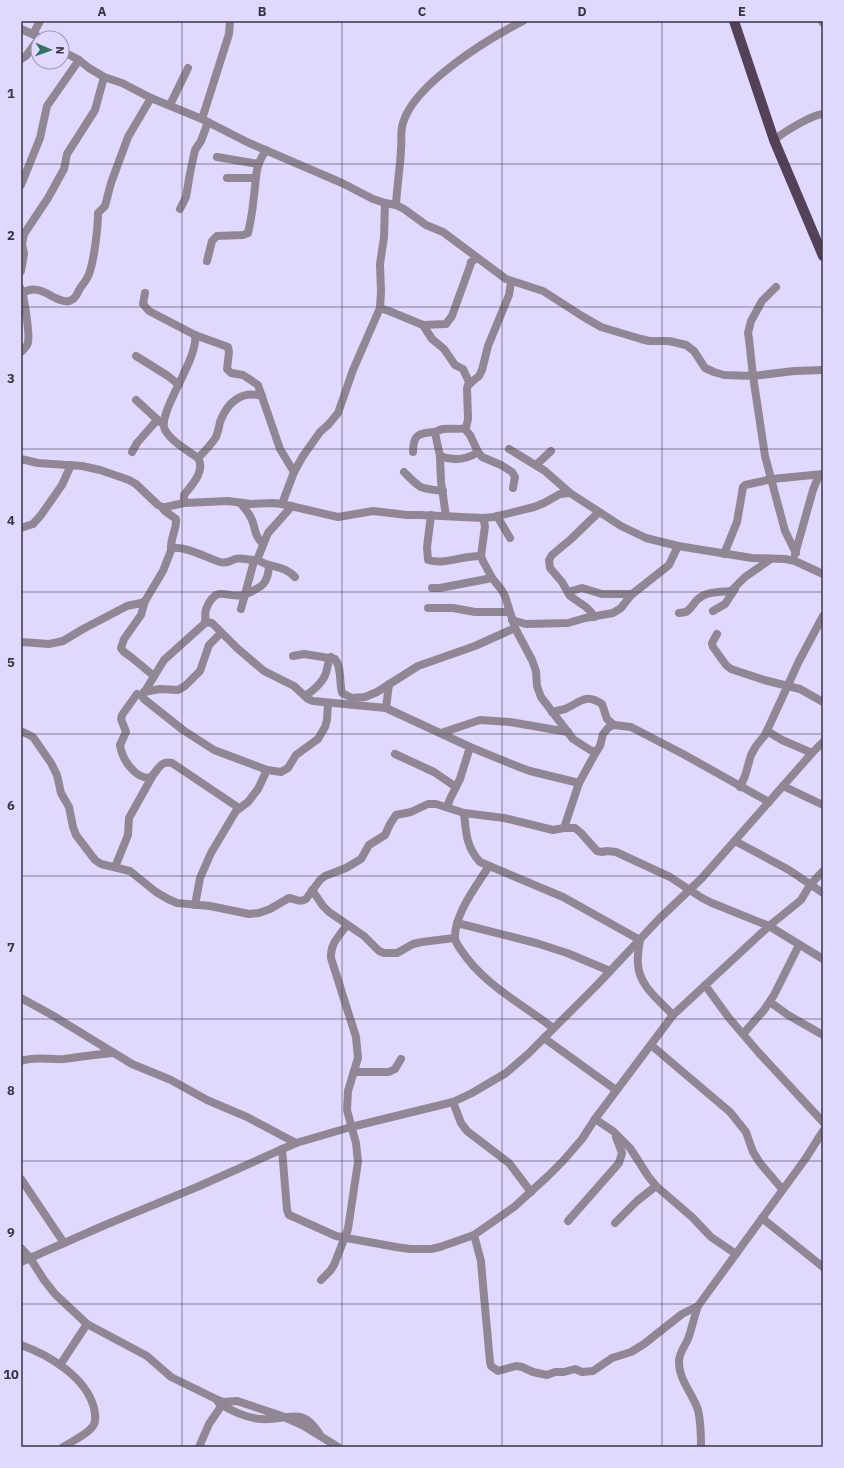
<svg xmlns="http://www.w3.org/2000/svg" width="844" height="1468" font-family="'IBM Plex Sans',sans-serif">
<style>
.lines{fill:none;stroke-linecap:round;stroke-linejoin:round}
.minor{stroke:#918794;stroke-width:8}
.major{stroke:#524157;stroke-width:10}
.grid{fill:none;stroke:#383543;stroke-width:1;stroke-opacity:0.55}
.neatline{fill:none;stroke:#383543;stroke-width:1.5}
.grid-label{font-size:13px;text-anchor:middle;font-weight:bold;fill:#383543}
</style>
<rect width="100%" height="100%" fill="#e0d9fd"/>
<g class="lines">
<!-- minor -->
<g class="minor">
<polyline points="822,21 823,23"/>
<polyline points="21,29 41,38"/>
<polyline points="33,34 40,21"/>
<polyline points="62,51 79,60 89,68 104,77 122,83 151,98 202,119 247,142 342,183 373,199 385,203 396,205 404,209 426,225 443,232 506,279 543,291 582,316 601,327 641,339 649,341 669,341 686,345 694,351 705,368 714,372 724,375 753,376 794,371 823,370"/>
<polyline points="21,59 26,56 38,40"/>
<polyline points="170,105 188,68"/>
<polyline points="202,119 229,34 230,21"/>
<path d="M 774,140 C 784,132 811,115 823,114"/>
<polyline points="217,157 258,164"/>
<polyline points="227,178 255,178"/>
<polyline points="21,185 40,138 47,106 79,60"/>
<path d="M 396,205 C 397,186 400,169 401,150 C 402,141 400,132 403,123 C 414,84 488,39 523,21"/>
<polyline points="180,209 186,197 190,173 195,150 201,141 208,122"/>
<path d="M 207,261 L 212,241 L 217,236 L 243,235 L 248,233 C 251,220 253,208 254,195 C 257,176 254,168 266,150"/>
<polyline points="21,271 24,254 22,244 24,234 48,198 64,169 67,154 95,110 104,77"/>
<polyline points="776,287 762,301 751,321 748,333 749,339 753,376 765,456 785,531 796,553"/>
<path d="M 23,293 C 40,281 55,304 69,301 C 74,300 77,295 79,290 C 82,285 87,280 89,274 C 94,261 98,228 98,213 L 105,206 L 111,183 L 128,137 L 151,98"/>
<polyline points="145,293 143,304 149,311 195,335 228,347 229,352 227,369 231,373 243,375 258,385 280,449 294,472"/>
<polyline points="380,308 389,311 423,325 446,324 452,316 470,266 471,262 477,258"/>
<polyline points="423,325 432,339 444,349 455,365 463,369 470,384"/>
<path d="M 21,352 C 24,349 28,346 28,342 C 30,334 24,297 21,289"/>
<polyline points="136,356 168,376 179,385"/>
<polyline points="136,400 160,422"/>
<polyline points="465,429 470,435 478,452 482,457 501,465 512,472 515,477 513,488"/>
<polyline points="509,449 545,471 570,493"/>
<polyline points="132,452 137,443 157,420"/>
<path d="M 413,452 C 413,434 419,433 435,432"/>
<path d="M 440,456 C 453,461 466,460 478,452"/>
<path d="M 198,458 C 204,452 211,445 216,437 C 218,432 219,427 220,422 C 227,403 241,390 262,396"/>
<polyline points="21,459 38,463 82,466 100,470 129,480 136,484 158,505 162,507 166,507 184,503 228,501 251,504 273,503 282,504 338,517 373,511 407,515 420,515 483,518 494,517 534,507 544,503 560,494 570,493 621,526 646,538 678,546 752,558 785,559 795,561 823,574"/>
<polyline points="536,465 551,451"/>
<path d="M 404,472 C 421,489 418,488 443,491"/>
<path d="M 184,503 L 184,495 C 191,486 206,471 198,458 C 187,450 172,442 165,430 C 156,414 199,359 195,335"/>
<path d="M 240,503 C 245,508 249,513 252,520 C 256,530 254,535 263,544"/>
<polyline points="282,504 294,472 303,456 320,432 328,425 338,413 353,370 380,308 381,291 380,264 384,237 385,203"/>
<path d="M 162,507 L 165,511 L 176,519 C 177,529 170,539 171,549"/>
<path d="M 431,515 L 427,547 L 428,560 C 446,565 464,555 481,556"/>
<path d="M 446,516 L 441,482 L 440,456 L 435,433 C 442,425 456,431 466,428 L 468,419 L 467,388 L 468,385 L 479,376 L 482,370 L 488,346 L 509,295 L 511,282"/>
<polyline points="497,516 510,538"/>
<polyline points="483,518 485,526 481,556 483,561 492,578 501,589 505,596 515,628 532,660 536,671 537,686 541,697 573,739 590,750 596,752 600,746 603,734 609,727 614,725 631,727 683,754 769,802"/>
<polyline points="21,528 33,524 41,515 62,485 71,465"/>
<polyline points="724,554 737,522 743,487 745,485 772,479 823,474"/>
<polyline points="795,554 813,490 819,475"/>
<path d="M 258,560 C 271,569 283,564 295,577"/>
<polyline points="432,588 440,588 492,578"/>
<polyline points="568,592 582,588 602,594 632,594"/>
<path d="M 246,594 C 262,587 268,584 269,566"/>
<path d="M 245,595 C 226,599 217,583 206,609 C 204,615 207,620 204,624 L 164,660 L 142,696 L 144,699 L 183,730 L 214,750 L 267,770 L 281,772 L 288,768 L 296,755 L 318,739 L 325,727 L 327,720 L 328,703"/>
<polyline points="145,601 141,615 124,639 121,648 124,652 131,657 154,676"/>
<polyline points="428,608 453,608 475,612 509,612"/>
<polyline points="241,609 254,561"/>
<polyline points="713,611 725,604 735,589"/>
<path d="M 679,613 L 686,612 C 691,609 693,604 697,600 C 706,591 720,592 731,591 L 745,577 L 771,559"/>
<polyline points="594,617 591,612 586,607 570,596 562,582 550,568 549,560 552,555 571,539 599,512"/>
<polyline points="512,620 526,624 568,623 585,618 613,613 621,608 631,595 669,565 678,546"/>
<polyline points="205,622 212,623 237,648 264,671 294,686 308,699 313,701 386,708 470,747 519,767 530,771 579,783"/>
<polyline points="717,634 712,643 713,647 726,665 731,669 764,680 800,689 823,702"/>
<path d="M 21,642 L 49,644 L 63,641 L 83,629 L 127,606 L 141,603 L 145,601 L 163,571 L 172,548 C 186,546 207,558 220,562 C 227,564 230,561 235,559 C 242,557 250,561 257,560 L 268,533 L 292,506"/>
<path d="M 293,656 L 304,654 L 335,659 C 342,668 339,682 342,693 L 352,698 L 365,697 L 377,692 L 418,666 L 475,646 L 515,628"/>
<polyline points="144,692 160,689 178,690 185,686 200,671 209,645 221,633"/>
<path d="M 137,694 L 122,715 L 121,719 L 126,732 L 120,745 C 122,759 134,778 150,778 C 158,771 160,760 172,763 L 239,808"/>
<path d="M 305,696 C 313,691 323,682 326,673 C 328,667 327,663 331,657"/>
<polyline points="386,708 389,684"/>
<path d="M 552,712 C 557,711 561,710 565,709 C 580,703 585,692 602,704 L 607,719 L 614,725"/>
<path d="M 21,731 L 33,737 L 51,763 L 57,775 L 61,793 L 69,807 L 73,827 L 76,835 L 95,860 L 101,864 L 130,871 L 156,892 L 168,899 L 177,903 L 210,906 L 249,914 L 259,913 L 270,909 L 289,898 C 296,899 299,903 306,899 L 320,880 L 325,876 L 346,868 L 361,859 L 369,845 L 385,835 L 390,824 L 396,815 L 411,812 L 428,804 L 436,804 L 464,813 L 504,818 L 553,830 L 564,828 L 575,828 L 581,833 L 597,851 L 602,852 L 607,851 L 616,852 L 670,877 L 702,898 L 712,903 L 769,926 L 823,959"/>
<polyline points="767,731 782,740 812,753"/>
<polyline points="441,733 480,720 510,722 568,732"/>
<polyline points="395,754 434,772 456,787"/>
<polyline points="783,786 823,805"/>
<polyline points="740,787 745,776 751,755 756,746 765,735 799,661 823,616"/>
<polyline points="447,807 450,799 460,779 470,747"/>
<path d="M 464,813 C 466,832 466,847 480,862 L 563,897 L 640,940 C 639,948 637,956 638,964 C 639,986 659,1000 673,1015"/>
<polyline points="564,828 579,783 596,752"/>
<polyline points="735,841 789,870 823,893"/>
<path d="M 489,866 C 477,885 455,913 455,937 C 455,941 458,946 461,950 C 484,985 521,1003 553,1028"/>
<polyline points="115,867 128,835 129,818 153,775"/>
<polyline points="312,890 323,906 329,912 364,936 379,951 384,953 397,953 413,944 422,942 454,938"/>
<polyline points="195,905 200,878 211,853 236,811 248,802 258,789 267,770"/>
<polyline points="457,923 536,943 567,953 610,971"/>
<polyline points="705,985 729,1018 759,1053 823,1122"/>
<polyline points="21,998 52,1015 132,1064 171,1080 207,1100 247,1117 296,1143"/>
<polyline points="770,1002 788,1015 823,1035"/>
<polyline points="743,1034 764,1010 774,995 799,945"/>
<polyline points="544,1038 616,1090"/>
<polyline points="651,1045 730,1112 746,1132 753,1152 760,1163 782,1189"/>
<path d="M 21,1061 C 36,1056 49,1060 64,1059 C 81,1057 97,1054 113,1053"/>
<polyline points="354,1072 389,1072 395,1069 401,1059"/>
<polyline points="453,1102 461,1123 467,1131 509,1163 531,1192"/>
<polyline points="595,1119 613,1131 630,1148 648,1176 656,1186 692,1217 711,1237 736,1254"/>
<polyline points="282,1149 287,1210 289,1215 296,1218 336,1236 396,1247 410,1249 431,1249 440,1247 474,1235 514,1207 548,1176 563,1161 582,1139 595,1119 673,1015 769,926 801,900 810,885 823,871"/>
<polyline points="21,1179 64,1243"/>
<polyline points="762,1218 823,1267"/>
<polyline points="568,1221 619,1163 622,1153 616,1137"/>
<polyline points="615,1223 637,1201 656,1186"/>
<polyline points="474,1235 481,1261 482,1274 490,1362 491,1366 498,1371 516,1366 522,1367 533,1372 547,1375 555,1372 564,1372 575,1369 582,1372 593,1371 612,1358 631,1352 644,1344 682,1314 698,1306"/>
<polyline points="21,1248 30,1258 44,1280 55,1294 87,1324 147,1356 171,1377 218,1400 223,1402 237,1401 282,1416 304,1426 338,1447"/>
<polyline points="21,1262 105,1225 197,1187 296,1143 351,1127 453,1102 472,1093 506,1073 528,1054 597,985 659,919 702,878 812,753 823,742"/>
<path d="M 321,1280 L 330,1271 L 334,1265 L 348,1229 L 358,1162 L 356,1143 L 347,1110 L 348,1091 L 358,1058 L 356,1037 L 331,958 C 330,944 339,936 347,925"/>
<path d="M 21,1345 C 49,1355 86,1377 94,1408 C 95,1414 97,1420 93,1426 C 87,1435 72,1441 63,1447"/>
<polyline points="60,1365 87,1324"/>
<path d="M 218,1402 C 229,1410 246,1418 261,1419 C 288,1421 300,1405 319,1433"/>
<polyline points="199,1447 209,1424 222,1405"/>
<path d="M 701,1447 C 701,1435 701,1422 698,1410 C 693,1394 678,1379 679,1361 C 679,1353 685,1346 688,1339 C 692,1328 694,1317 698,1306 L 806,1158 L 823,1131"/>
</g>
<!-- major -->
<polyline class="major" points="734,21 774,140 823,256"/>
</g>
<!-- grid -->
<path class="grid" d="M 182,21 L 182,1447M 342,21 L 342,1447M 502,21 L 502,1447M 662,21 L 662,1447M 21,164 L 823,164M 21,307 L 823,307M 21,449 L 823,449M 21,592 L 823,592M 21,734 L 823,734M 21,876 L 823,876M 21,1019 L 823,1019M 21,1161 L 823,1161M 21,1304 L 823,1304"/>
<!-- border -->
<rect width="844" height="1468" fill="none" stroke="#e0d9fd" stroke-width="44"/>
<!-- north arrow -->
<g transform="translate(50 50) rotate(92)"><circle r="19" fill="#e0d9fd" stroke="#9d97b3"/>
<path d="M0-3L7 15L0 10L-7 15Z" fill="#337362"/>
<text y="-6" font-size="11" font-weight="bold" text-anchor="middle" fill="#383543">N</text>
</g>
<rect x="22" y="22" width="800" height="1424" class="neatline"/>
<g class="grid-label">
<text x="102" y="16">A</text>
<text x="262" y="16">B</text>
<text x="422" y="16">C</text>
<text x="582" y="16">D</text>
<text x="742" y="16">E</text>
<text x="11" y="98">1</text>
<text x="11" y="240">2</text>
<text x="11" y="383">3</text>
<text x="11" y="525">4</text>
<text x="11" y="667">5</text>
<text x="11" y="810">6</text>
<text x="11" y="952">7</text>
<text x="11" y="1095">8</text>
<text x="11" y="1237">9</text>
<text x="11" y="1379">10</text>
</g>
</svg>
